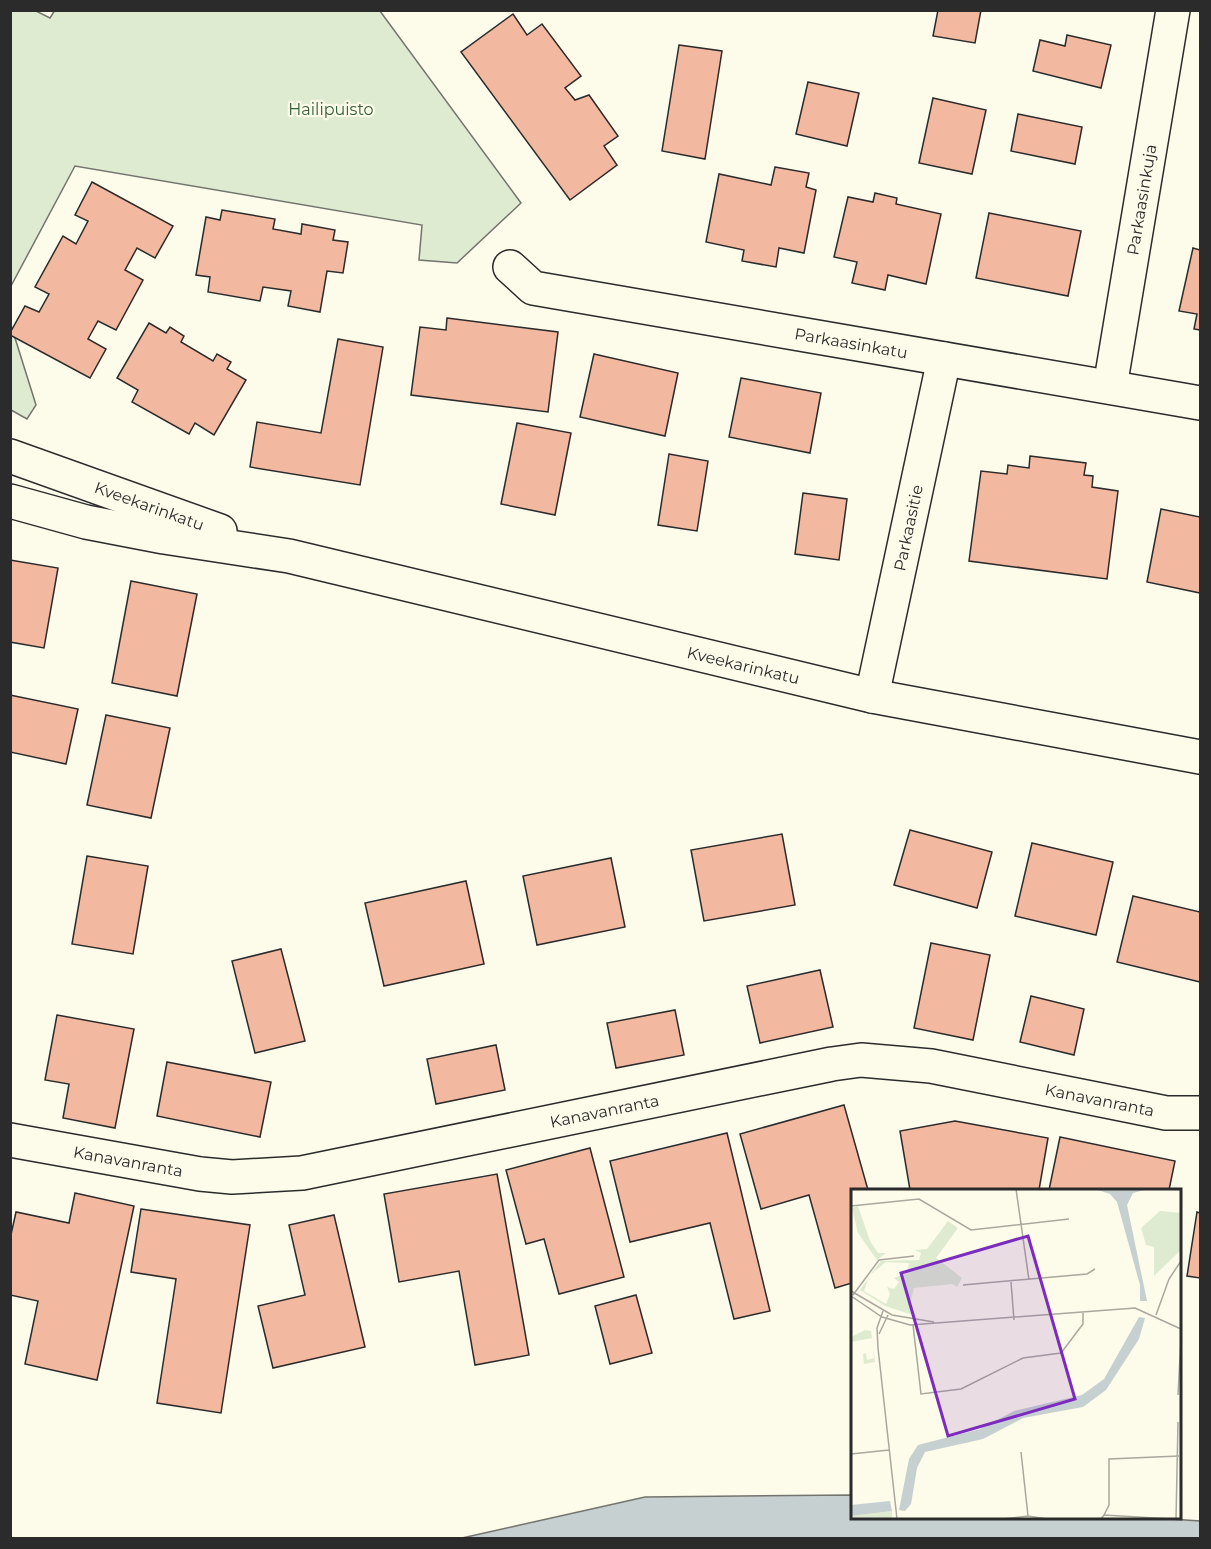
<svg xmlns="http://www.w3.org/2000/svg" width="1211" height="1549" font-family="Montserrat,sans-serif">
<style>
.green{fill:#deebd1;stroke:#74746e;stroke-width:1.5}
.water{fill:#c7d0d0;stroke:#74746e;stroke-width:1.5}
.building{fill:#f2b8a0;stroke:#2b2b2b;stroke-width:1.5}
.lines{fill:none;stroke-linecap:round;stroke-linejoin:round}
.minor-casing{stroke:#2b2b2b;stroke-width:36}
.tertiary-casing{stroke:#2b2b2b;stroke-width:36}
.minor{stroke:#fdfbea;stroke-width:33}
.tertiary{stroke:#fdfbea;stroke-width:33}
.labels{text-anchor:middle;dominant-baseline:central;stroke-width:4.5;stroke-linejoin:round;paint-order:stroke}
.park-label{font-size:16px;fill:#34623c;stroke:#fdfbea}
.street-label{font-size:16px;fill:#2b2b2b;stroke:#fdfbea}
.inset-road{fill:none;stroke:#a9a89e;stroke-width:1.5}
.view{fill:#7b2cbf;fill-opacity:0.15;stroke:#7b2cbf;stroke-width:3}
.inset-edge{fill:none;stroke:#2b2b2b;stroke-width:3}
</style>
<rect width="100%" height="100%" fill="#fdfbea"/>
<!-- green -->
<g class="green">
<polygon points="55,10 380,11 521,203 457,263 419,260 422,225 75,166 11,286 11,11 36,11 50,18"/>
<polygon points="10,322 36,405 27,419 11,410"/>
</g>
<!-- water -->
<polygon class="water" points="852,1495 852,1518 1155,1518 1200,1521 1200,1538 462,1538 645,1497"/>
<!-- building -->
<g class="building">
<polygon points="938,10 981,10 975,43 933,36"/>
<polygon points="513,14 527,35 542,24 581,76 565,88 575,100 589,95 618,136 604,146 617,165 570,200 461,52"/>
<polygon points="1067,35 1111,45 1101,88 1033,71 1040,40 1065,46"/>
<polygon points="679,45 722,51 705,159 662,151"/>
<polygon points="808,82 859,93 847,146 796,134"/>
<polygon points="933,98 986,110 972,174 919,163"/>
<polygon points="1018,114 1082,127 1075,164 1011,151"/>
<polygon points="775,167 809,173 806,187 816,190 804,253 779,248 776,267 742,261 744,250 706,242 719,174 771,185"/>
<polygon points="92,182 173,226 155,258 137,248 125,270 143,280 116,330 98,321 88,339 106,349 90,378 10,335 10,333 25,306 39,312 49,294 35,287 63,236 76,244 88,221 75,215"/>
<polygon points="875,193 897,198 896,204 941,214 926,284 888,275 885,290 852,283 857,262 834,257 848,197 873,202"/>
<polygon points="222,210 275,219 273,229 301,234 302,224 335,230 333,240 348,242 343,273 327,271 320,312 288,306 291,291 263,287 260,301 208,292 210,277 196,275 206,217 220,220"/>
<polygon points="989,213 1081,231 1068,296 976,278"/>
<polygon points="1193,248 1200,250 1200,330 1194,329 1197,314 1179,311"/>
<polygon points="447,318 558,332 548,412 411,395 420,327 446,330"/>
<polygon points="149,323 166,333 170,327 184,336 181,342 213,361 217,354 231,362 227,369 246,380 214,435 195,423 189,434 132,402 138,390 117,378"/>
<polygon points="338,339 383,347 360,485 250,467 257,422 321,433"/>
<polygon points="594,354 678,373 665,436 580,417"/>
<polygon points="741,378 821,393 810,453 729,437"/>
<polygon points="517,423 571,433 555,515 501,504"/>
<polygon points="669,454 708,461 697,531 658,525"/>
<polygon points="1030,456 1086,463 1084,475 1093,476 1092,487 1118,491 1107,579 969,561 981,471 1007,474 1008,465 1029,468"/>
<polygon points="803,493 847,499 839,560 795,554"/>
<polygon points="1161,509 1200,517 1200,593 1147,582"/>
<polygon points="10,560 58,568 44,648 10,642"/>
<polygon points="131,581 197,594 177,696 112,683"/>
<polygon points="10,695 78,709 66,764 10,752"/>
<polygon points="106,715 170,728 151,818 87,805"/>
<polygon points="910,830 992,852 977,908 894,885"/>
<polygon points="782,834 795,905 704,921 691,850"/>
<polygon points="1032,843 1113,862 1096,935 1015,916"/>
<polygon points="87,856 148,866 133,954 72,944"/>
<polygon points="611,858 625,927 537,945 523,876"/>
<polygon points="466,881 484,964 384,986 365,903"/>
<polygon points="1133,896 1200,912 1200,982 1117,962"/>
<polygon points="931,943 990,955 973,1040 914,1028"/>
<polygon points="281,949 305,1041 255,1053 232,961"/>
<polygon points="820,970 833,1027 760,1043 747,986"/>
<polygon points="1031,996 1084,1009 1074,1055 1020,1042"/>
<polygon points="675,1010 684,1055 616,1068 607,1023"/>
<polygon points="57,1015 134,1029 115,1128 63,1118 69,1084 45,1080"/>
<polygon points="496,1045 505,1090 436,1104 427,1059"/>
<polygon points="167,1062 271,1082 260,1137 157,1116"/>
<polygon points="844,1105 868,1190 852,1190 852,1283 835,1288 809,1195 761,1209 740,1134"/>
<polygon points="955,1121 1048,1138 1039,1190 910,1190 900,1131"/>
<polygon points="727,1133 770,1311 734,1319 710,1223 630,1242 610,1161"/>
<polygon points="1060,1137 1175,1161 1169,1190 1049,1190"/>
<polygon points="590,1148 624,1277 559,1294 544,1239 526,1244 506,1170"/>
<polygon points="497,1174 529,1355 475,1365 459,1271 399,1282 384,1194"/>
<polygon points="75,1193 134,1206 97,1380 25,1364 38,1301 10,1295 10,1239 16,1212 69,1223"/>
<polygon points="141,1209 250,1225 221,1413 157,1403 176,1279 131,1272"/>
<polygon points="1197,1212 1200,1213 1200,1278 1187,1276"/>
<polygon points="334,1215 365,1347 273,1368 258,1306 305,1295 289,1225"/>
<polygon points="636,1295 652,1353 610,1364 595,1306"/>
</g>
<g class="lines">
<!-- minor casing -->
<g class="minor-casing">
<g id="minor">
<path id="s1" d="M 510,267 L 533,288 L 1200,403"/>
<path id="s2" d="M 1110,387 L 1173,10"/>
<path id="s3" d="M 872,696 L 944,359"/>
<path id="s4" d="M 10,1140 L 200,1174 L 232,1177 L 302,1173 L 832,1064 L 861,1060 L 931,1066 L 1166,1113 L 1200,1113"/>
</g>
</g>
<!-- tertiary casing -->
<g class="tertiary-casing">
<g id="tertiary">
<path id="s5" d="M 10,456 L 220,531"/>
<path id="s6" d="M 10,501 L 86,522 L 164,537 L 289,556 L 872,696 L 1200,757"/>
</g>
</g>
<!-- minor -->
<use href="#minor" class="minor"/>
<!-- tertiary -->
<use href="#tertiary" class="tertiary"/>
</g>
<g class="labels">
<!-- park labels -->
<g class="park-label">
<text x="331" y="109">Hailipuisto</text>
</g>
<!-- street labels -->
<g class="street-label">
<text stroke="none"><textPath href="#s2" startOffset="190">Parkaasinkuja</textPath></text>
<text stroke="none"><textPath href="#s1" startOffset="354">Parkaasinkatu</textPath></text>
<text stroke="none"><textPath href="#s5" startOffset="148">Kveekarinkatu</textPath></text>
<text stroke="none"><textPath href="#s3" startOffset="172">Parkaasitie</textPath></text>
<text stroke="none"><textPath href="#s6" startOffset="752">Kveekarinkatu</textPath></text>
<text stroke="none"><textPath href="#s4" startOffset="1108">Kanavanranta</textPath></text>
<text stroke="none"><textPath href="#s4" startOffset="604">Kanavanranta</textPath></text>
<text stroke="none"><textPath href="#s4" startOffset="120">Kanavanranta</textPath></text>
</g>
</g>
<!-- overview -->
<g transform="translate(851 1189)">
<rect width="330" height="330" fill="#fdfbea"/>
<path d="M 7,17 L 19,52 L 27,64 L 35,64 L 26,71 L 7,44 L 1,19 ZM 309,22 L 330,24 L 330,61 L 303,87 L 303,58 L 295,56 L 290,39 ZM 97,32 L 107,39 L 85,69 L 111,89 L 106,98 L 101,95 L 63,99 L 59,115 L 65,127 L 34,117 L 9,101 L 17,90 L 13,102 L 35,115 L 39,105 L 36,98 L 43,100 L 48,93 L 43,89 L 56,84 L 58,74 L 35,73 L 19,86 L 30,72 L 68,71 L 70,64 L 64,61 L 76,60 ZM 14,141 L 20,142 L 24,173 L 13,175 L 12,165 L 15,164 L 16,171 L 23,169 L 21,149 L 0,153 L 0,148 ZM 41,322 L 41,330 L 0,330 L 0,327 Z" fill="#deebd1"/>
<path d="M 244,0 L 297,0 L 282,4 L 276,16 L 296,112 L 289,112 L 289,96 L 266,13 L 259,5 ZM 288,128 L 294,129 L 288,150 L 255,201 L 232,218 L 172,229 L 132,250 L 74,263 L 66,279 L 60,315 L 54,322 L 48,321 L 58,270 L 67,256 L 129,240 L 163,222 L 231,206 L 253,190 ZM 39,312 L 41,322 L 0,327 L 0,316 Z" fill="#c7d0d0"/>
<path class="inset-road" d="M 165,0 L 178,91M 0,17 L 68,10 L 120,41 L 218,30M 160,93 L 163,131M 112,96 L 236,85 L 244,80M 0,102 L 41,126 L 83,133M 2,106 L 28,71 L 63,67M 0,107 L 31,128 L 59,136 L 284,119 L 330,140M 32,122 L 26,139 L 27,159 L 46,330M 305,126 L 318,90 L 330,72M 62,136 L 70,205 L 110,200 L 172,169 L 210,164 L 232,135 L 232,124M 28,145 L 37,126M 327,206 L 330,150M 170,263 L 177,327M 0,265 L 38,261M 253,326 L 258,316 L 258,270 L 328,267M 152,330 L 177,327 L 196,330M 250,330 L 253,326 L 321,330M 325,330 L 327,233"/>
<path class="view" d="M 177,47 L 224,210 L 97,247 L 50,84 Z"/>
<rect width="330" height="330" class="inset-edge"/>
</g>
<!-- border -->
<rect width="1211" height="1549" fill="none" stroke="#2b2b2b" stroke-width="24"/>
</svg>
